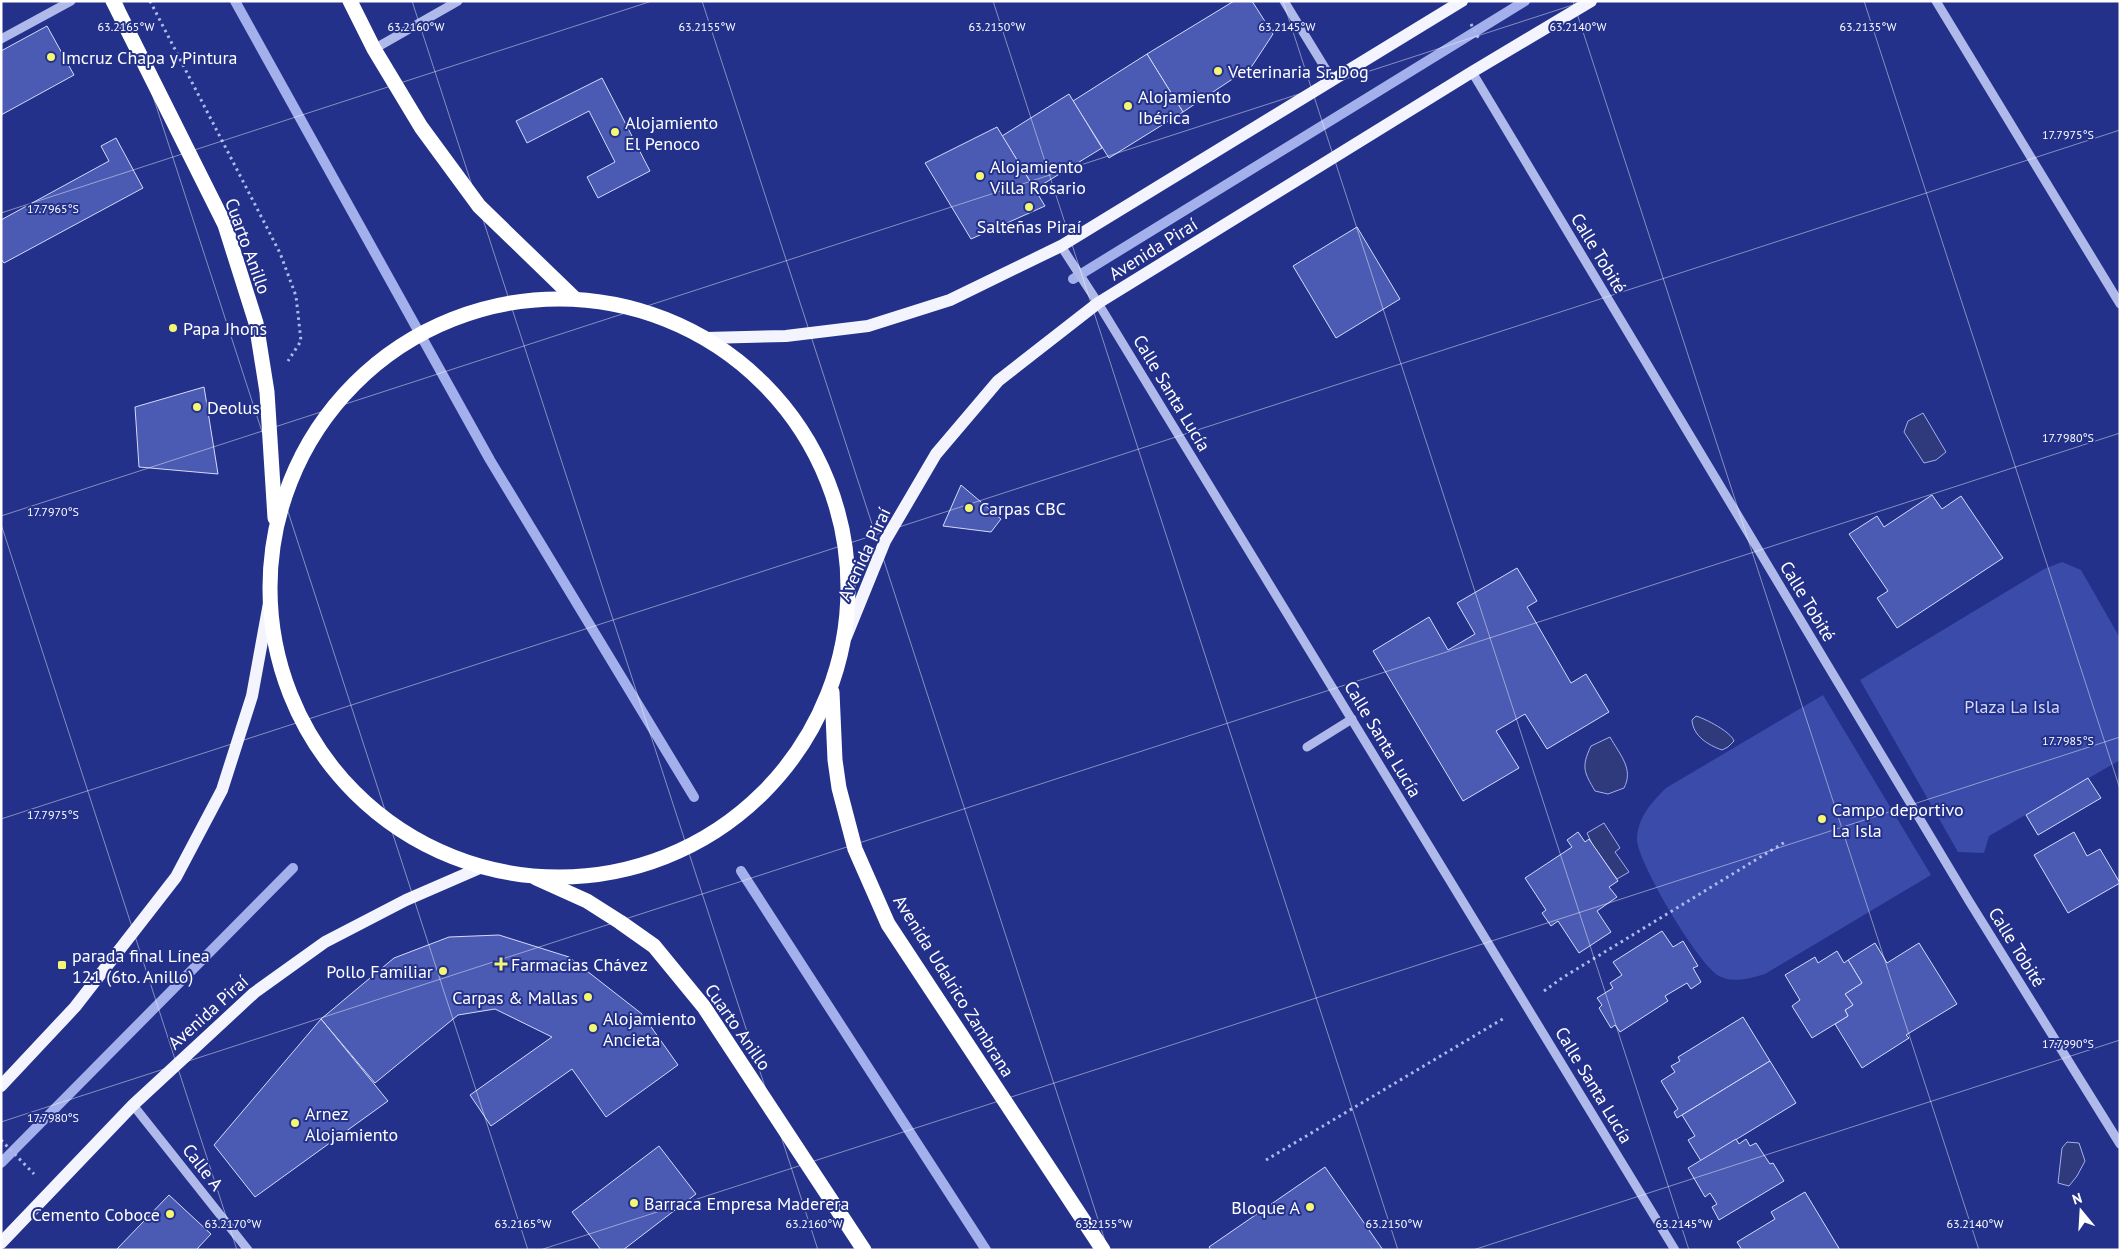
<svg xmlns="http://www.w3.org/2000/svg" width="2121" height="1251" font-family="'PT Sans',sans-serif">
<style>
.green{fill:#3a4ba9}
.water{fill:#2f3a7d;stroke:#a3b0eb}
.lines{fill:none;stroke-linecap:round;stroke-linejoin:round}
.stream{stroke:#a3b0eb;stroke-width:10}
.building{fill:#4b5ab2;stroke:#d4daf8}
.path{stroke:#afb9ea;stroke-width:3;stroke-dasharray:2.5 4;stroke-linecap:butt}
.minor{stroke:#afb9ea;stroke-width:9}
.major{stroke:#f3f4fe;stroke-width:12}
.highway{stroke:#fff;stroke-width:15}
.ticks{fill:none;stroke:#fff;stroke-width:1;stroke-opacity:0.45}
.poi-dot{fill:#f5f672;stroke:#23318a;stroke-width:2}
.labels{text-anchor:middle;dominant-baseline:central;stroke-width:4;stroke-linejoin:round;paint-order:stroke}
.poi-label{font-size:18px;fill:#fff;stroke:#23318a;text-anchor:start}
.street-label{font-size:18px;fill:#fff;stroke:#23318a}
.park-label{font-size:18px;fill:#d4daf8;stroke:#23318a}
.ticks-label{font-size:12px;text-anchor:middle;fill:#fff;stroke:#23318a;stroke-width:4;stroke-linejoin:round;paint-order:stroke}
</style>
<rect width="100%" height="100%" fill="#23318a"/>
<!-- green -->
<g class="green">
<polygon points="2062,562 2081,570 2120,638 2120,760 1989,836 1984,853 1958,852 1860,680 2044,569"/>
<path d="M 1823,695 L 1931,875 L 1765,974 C 1752,978 1735,983 1721,977 C 1701,970 1636,860 1637,839 C 1638,817 1651,803 1666,788 Z"/>
</g>
<!-- water -->
<g class="water">
<polygon points="1923,413 1946,452 1936,460 1924,463 1904,432 1908,421"/>
<path d="M 1696,716 C 1706,719 1731,732 1734,741 L 1728,747 L 1722,750 C 1708,745 1693,736 1692,720 Z"/>
<path d="M 1610,737 C 1620,755 1634,769 1624,788 L 1608,794 L 1595,791 C 1584,772 1581,767 1591,746 Z"/>
<polygon points="1604,823 1620,848 1615,852 1629,872 1617,879 1592,844 1587,833"/>
<polygon points="2067,1142 2079,1143 2085,1161 2077,1176 2069,1186 2058,1183 2062,1148"/>
</g>
<g class="lines">
<!-- stream -->
<g class="stream">
<polyline points="235,1 490,460 694,797"/>
<polyline points="1073,279 1525,1"/>
<polyline points="741,871 986,1250"/>
<polyline points="1,1163 293,868"/>
</g>
</g>
<!-- building -->
<g class="building">
<polygon points="1234,1 1252,1 1273,34 1252,66 1183,112 1147,54"/>
<polygon points="47,26 74,75 1,115 1,51"/>
<polygon points="1147,54 1183,112 1109,158 1073,101"/>
<polygon points="602,78 650,171 598,198 587,177 615,162 589,111 527,143 516,121"/>
<polygon points="1069,94 1102,148 1035,189 1002,136"/>
<polygon points="997,127 1045,206 971,239 925,163"/>
<polygon points="116,138 143,188 4,263 1,259 1,220 109,161 101,146"/>
<polygon points="1357,227 1400,299 1336,338 1293,266"/>
<polygon points="204,387 218,474 139,467 135,407"/>
<polygon points="961,485 1001,519 991,532 943,526"/>
<polygon points="1932,495 1942,509 1961,496 2003,558 1897,628 1877,598 1888,591 1849,534 1877,516 1884,527"/>
<polygon points="1517,568 1537,601 1527,607 1571,683 1586,674 1609,712 1547,749 1525,714 1496,731 1519,768 1463,801 1373,651 1429,617 1448,650 1475,634 1457,603"/>
<polygon points="2088,778 2101,798 2038,835 2026,815"/>
<polygon points="1578,832 1585,842 1589,839 1618,881 1609,887 1617,897 1597,911 1611,932 1579,953 1558,921 1551,926 1542,913 1546,910 1525,878 1572,847 1567,840"/>
<polygon points="2074,832 2087,856 2100,849 2120,883 2068,913 2034,855"/>
<polygon points="1662,931 1673,947 1683,941 1698,966 1693,968 1701,982 1691,989 1687,983 1665,996 1668,1001 1620,1032 1615,1025 1611,1028 1599,1008 1602,1005 1597,998 1613,988 1610,983 1622,975 1613,962"/>
<polygon points="499,935 569,957 642,1014 678,1065 606,1117 572,1069 491,1126 470,1095 552,1037 495,1009 458,1015 375,1083 321,1019 394,958 449,937"/>
<polygon points="1875,943 1887,963 1919,943 1957,1004 1906,1035 1909,1038 1862,1068 1835,1024 1848,1016 1845,1010 1853,1005 1845,994 1862,983 1848,960"/>
<polygon points="1837,951 1844,963 1848,960 1862,983 1845,994 1853,1005 1845,1010 1848,1016 1812,1038 1792,1006 1800,1000 1785,975 1815,957 1818,963"/>
<polygon points="1743,1017 1770,1061 1677,1118 1674,1112 1678,1109 1661,1081 1675,1072 1671,1066 1680,1061 1678,1057"/>
<polygon points="321,1019 388,1101 255,1197 214,1145"/>
<polygon points="1770,1061 1796,1103 1701,1161 1688,1140 1695,1136 1682,1115"/>
<polygon points="1736,1139 1739,1144 1746,1139 1750,1146 1756,1143 1770,1164 1773,1163 1784,1181 1719,1220 1712,1207 1717,1204 1710,1193 1705,1197 1688,1168"/>
<polygon points="659,1146 696,1194 623,1250 601,1250 572,1212"/>
<polygon points="1325,1167 1383,1250 1211,1250 1209,1247"/>
<polygon points="1805,1192 1840,1250 1742,1250 1737,1242 1775,1219 1771,1212"/>
<polygon points="169,1195 211,1234 196,1250 116,1250"/>
</g>
<g class="lines">
<!-- path -->
<g class="path">
<polyline points="150,1 280,253 296,296 301,341 288,361"/>
<polyline points="1471,24 1480,41"/>
<polyline points="1544,991 1562,978 1785,842"/>
<polyline points="1,1140 34,1174"/>
<polyline points="1266,1160 1506,1017"/>
</g>
<!-- minor -->
<g class="minor">
<polyline points="1284,1 1333,81"/>
<polyline points="1936,1 2120,304"/>
<polyline points="1,39 71,1"/>
<polyline points="374,49 458,1"/>
<polyline points="1472,72 1969,901 2120,1144"/>
<polyline points="1061,246 1098,303 1675,1250"/>
<polyline points="1307,747 1352,719"/>
<polyline points="133,1105 248,1250"/>
</g>
<!-- major -->
<g class="major">
<polyline points="706,338 786,336 868,326 950,300 1061,246 1462,1"/>
<polyline points="846,637 885,541 936,454 998,381 1098,303 1472,72 1591,1"/>
<polyline points="1,1086 75,1007 176,877 222,790 252,696 269,603"/>
<polyline points="1,1243 133,1105 254,993 325,942 406,900 482,867"/>
</g>
<!-- highway -->
<g class="highway">
<polyline points="113,1 225,225 256,323 267,392 275,518"/>
<polyline points="350,1 374,49 421,127 479,206 574,298"/>
<circle cx="559" cy="588" r="289"/>
<polyline points="832,692 835,760 839,788 855,849 888,924 1103,1250"/>
<polyline points="536,878 587,901 620,922 654,946 704,1007 864,1250"/>
</g>
</g>
<!-- ticks -->
<path class="ticks" d="M 122,1 L 528,1250M 412,1 L 818,1250M 702,1 L 1108,1250M 993,1 L 1398,1250M 1283,1 L 1689,1250M 1573,1 L 1979,1250M 1864,1 L 2120,789M 1,213 L 652,1M 1,516 L 1585,1M 1,524 L 237,1250M 1,819 L 2120,130M 1,1122 L 2120,433M 540,1250 L 2120,737M 1473,1250 L 2120,1040"/>
<!-- markers -->
<g class="poi-dot">
<circle cx="51" cy="57" r="5"/>
<circle cx="1218" cy="71" r="5"/>
<circle cx="1128" cy="106" r="5"/>
<circle cx="615" cy="132" r="5"/>
<circle cx="980" cy="176" r="5"/>
<circle cx="1029" cy="207" r="5"/>
<circle cx="173" cy="328" r="5"/>
<circle cx="197" cy="407" r="5"/>
<circle cx="969" cy="508" r="5"/>
<circle cx="1822" cy="819" r="5"/>
<path d="M498.5 956.5h5v5h5v5h-5v5h-5v-5h-5v-5h5z"/>
<rect x="57" y="960" width="10" height="10" rx="2.5"/>
<circle cx="443" cy="971" r="5"/>
<circle cx="588" cy="997" r="5"/>
<circle cx="593" cy="1028" r="5"/>
<circle cx="295" cy="1123" r="5"/>
<circle cx="634" cy="1203" r="5"/>
<circle cx="1310" cy="1207" r="5"/>
<circle cx="170" cy="1214" r="5"/>
</g>
<g class="labels">
<!-- poi labels -->
<g class="poi-label">
<text x="61" y="57">Imcruz Chapa y Pintura</text>
<text x="1228" y="71">Veterinaria Sr. Dog</text>
<text x="1138" y="96">Alojamiento<tspan x="1138" dy="21">Ibérica</tspan></text>
<text x="625" y="122">Alojamiento<tspan x="625" dy="21">El Penoco</tspan></text>
<text x="990" y="166">Alojamiento<tspan x="990" dy="21">Villa Rosario</tspan></text>
<text x="1029" y="226" text-anchor="middle">Salteñas Piraí</text>
<text x="183" y="328">Papa Jhons</text>
<text x="207" y="407">Deolus</text>
<text x="979" y="508">Carpas CBC</text>
<text x="1832" y="809">Campo deportivo<tspan x="1832" dy="21">La Isla</tspan></text>
<text x="72" y="955">parada final Línea<tspan x="72" dy="21">121 (6to. Anillo)</tspan></text>
<text x="511" y="964">Farmacias Chávez</text>
<text x="433" y="971" text-anchor="end">Pollo Familiar</text>
<text x="578" y="997" text-anchor="end">Carpas &amp; Mallas</text>
<text x="603" y="1018">Alojamiento<tspan x="603" dy="21">Ancieta</tspan></text>
<text x="305" y="1113">Arnez<tspan x="305" dy="21">Alojamiento</tspan></text>
<text x="644" y="1203">Barraca Empresa Maderera</text>
<text x="1300" y="1207" text-anchor="end">Bloque A</text>
<text x="160" y="1214" text-anchor="end">Cemento Coboce</text>
</g>
<!-- street labels -->
<g class="street-label">
<text transform="translate(248 246) rotate(70)">Cuarto Anillo</text>
<text transform="translate(1153 249) rotate(-32)">Avenida Piraí</text>
<text transform="translate(1599 253) rotate(59)">Calle Tobité</text>
<text transform="translate(1172 393) rotate(59)">Calle Santa Lucía</text>
<text transform="translate(864 554) rotate(-65)">Avenida Piraí</text>
<text transform="translate(1808 601) rotate(59)">Calle Tobité</text>
<text transform="translate(1383 739) rotate(59)">Calle Santa Lucía</text>
<text transform="translate(2017 947) rotate(58)">Calle Tobité</text>
<text transform="translate(954 986) rotate(58)">Avenida Udalrico Zambrana</text>
<text transform="translate(208 1012) rotate(-42)">Avenida Piraí</text>
<text transform="translate(738 1027) rotate(55)">Cuarto Anillo</text>
<text transform="translate(1594 1085) rotate(59)">Calle Santa Lucía</text>
<text transform="translate(203 1167) rotate(52)">Calle A</text>
</g>
<!-- park labels -->
<g class="park-label">
<text x="2012" y="706">Plaza La Isla</text>
</g>
</g>
<g class="ticks-label">
<text x="126" y="31">63.2165°W</text>
<text x="416" y="31">63.2160°W</text>
<text x="707" y="31">63.2155°W</text>
<text x="997" y="31">63.2150°W</text>
<text x="1287" y="31">63.2145°W</text>
<text x="1578" y="31">63.2140°W</text>
<text x="1868" y="31">63.2135°W</text>
<text x="2068" y="139">17.7975°S</text>
<text x="53" y="213">17.7965°S</text>
<text x="2068" y="442">17.7980°S</text>
<text x="53" y="516">17.7970°S</text>
<text x="2068" y="745">17.7985°S</text>
<text x="53" y="819">17.7975°S</text>
<text x="2068" y="1048">17.7990°S</text>
<text x="53" y="1122">17.7980°S</text>
<text x="233" y="1228">63.2170°W</text>
<text x="523" y="1228">63.2165°W</text>
<text x="814" y="1228">63.2160°W</text>
<text x="1104" y="1228">63.2155°W</text>
<text x="1394" y="1228">63.2150°W</text>
<text x="1684" y="1228">63.2145°W</text>
<text x="1975" y="1228">63.2140°W</text>
</g>
<!-- border -->
<rect width="2121" height="1251" fill="none" stroke="#ffffff" stroke-width="5"/>
<!-- north arrow -->
<g transform="translate(2081 1211) rotate(342)" stroke="#23318a" stroke-width="4" paint-order="stroke">
<path d="M0-4L9 19L0 12L-9 19Z" fill="#ffffff"/>
<text y="-8" font-size="14" font-weight="bold" text-anchor="middle" fill="#ffffff">N</text>
</g>
</svg>
